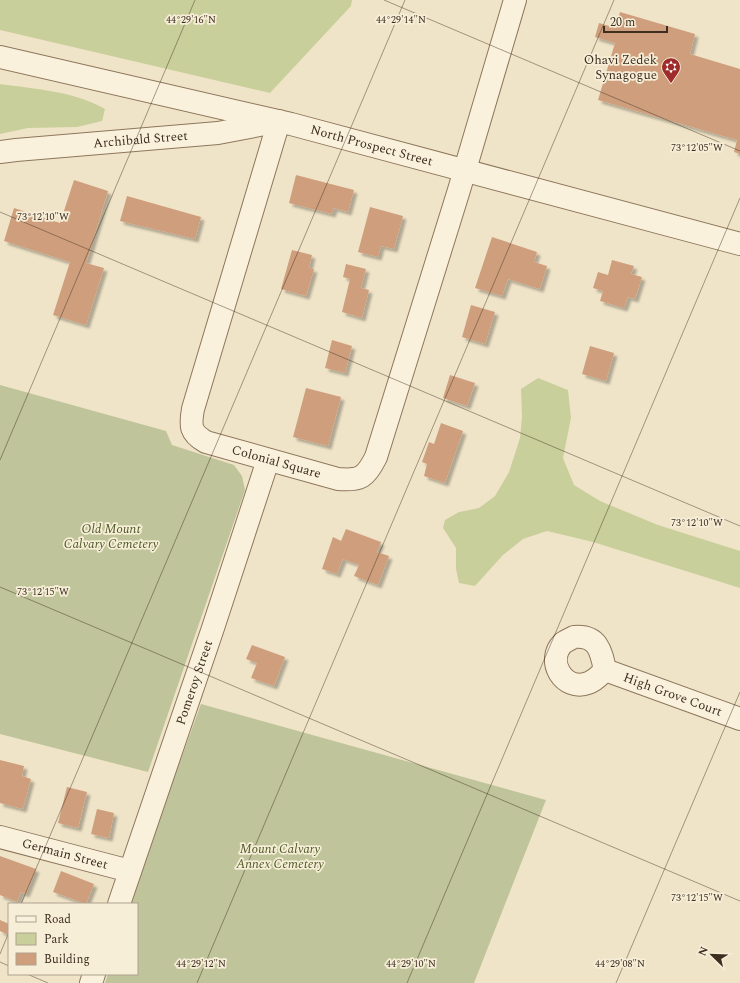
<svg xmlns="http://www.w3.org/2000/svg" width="740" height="983" font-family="Spectral,serif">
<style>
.green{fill:#c9cf9b}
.cemetery{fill:#bfc49a}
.building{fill:#cf9f7d;filter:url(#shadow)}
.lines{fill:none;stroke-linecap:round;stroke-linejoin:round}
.minor-casing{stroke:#8d765c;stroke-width:24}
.minor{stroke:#faf1dc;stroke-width:22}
.ticks{fill:none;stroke:#3d2e20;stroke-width:1;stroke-opacity:0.45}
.labels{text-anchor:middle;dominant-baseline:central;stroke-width:3.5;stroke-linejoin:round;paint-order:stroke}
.poi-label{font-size:13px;fill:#3d2e20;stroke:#f7eed8;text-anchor:end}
.street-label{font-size:13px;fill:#3d2e20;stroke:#f7eed8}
.park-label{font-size:13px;font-style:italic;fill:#4d5a26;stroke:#f7eed8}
.ticks-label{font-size:10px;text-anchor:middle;fill:#3d2e20;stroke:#f7eed8;stroke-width:3.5;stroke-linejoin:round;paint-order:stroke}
</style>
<defs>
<filter id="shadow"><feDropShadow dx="3.5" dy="3.5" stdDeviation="1" flood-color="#0004"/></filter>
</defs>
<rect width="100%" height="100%" fill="#f0e4c8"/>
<!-- green -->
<g class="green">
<polygon points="0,0 352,0 351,6 270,93 0,30"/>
<path d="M 0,84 C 35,89 74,91 105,109 L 102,121 L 77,127 L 28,128 L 0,134 Z"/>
<polygon points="538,378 568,390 571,418 563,458 574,485 600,501 658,525 740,551 740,588 593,542 547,531 523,539 503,555 475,586 459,583 456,569 456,548 443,528 445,520 459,512 479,508 495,496 509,472 520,438 522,417 521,389"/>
</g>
<!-- cemetery -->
<g class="cemetery">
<polygon points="0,385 166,431 172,445 234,465 242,476 245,490 148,772 0,734"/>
<polygon points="201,704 546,800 474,983 105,983 108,974 137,974 137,904 131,904 173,781"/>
</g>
<!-- building -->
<g class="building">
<polygon points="620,12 695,34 690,54 740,69 740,154 734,152 737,140 598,100 615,43 595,37 599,23 616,28"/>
<polygon points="296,175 354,190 348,212 334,208 332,214 289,203"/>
<polygon points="74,180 108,191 86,263 104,268 86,325 53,315 70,262 4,241 14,208 60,223"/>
<polygon points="127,196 201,217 195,239 120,221"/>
<polygon points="370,207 403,216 394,249 381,246 378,257 358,252"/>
<polygon points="492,237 537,252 534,262 547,266 540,289 508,279 502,296 475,288"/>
<polygon points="292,250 312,255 309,268 314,269 306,296 281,289"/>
<polygon points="612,260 634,266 631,274 642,277 635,299 628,297 624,308 600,301 603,291 593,288 598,272 608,275"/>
<polygon points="346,264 366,269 361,288 369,290 362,318 342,312 350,279 343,277"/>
<polygon points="471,305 495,312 485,344 462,337"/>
<polygon points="332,340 352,346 345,373 325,368"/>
<polygon points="590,346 614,353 606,381 582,374"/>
<polygon points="450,375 475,383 467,406 443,398"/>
<polygon points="306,388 341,397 328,446 293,437"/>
<polygon points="441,423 463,431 445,483 424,476 427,464 422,462 429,442 434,444"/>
<polygon points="346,529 381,542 377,552 389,556 378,585 354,576 359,565 343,559 337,574 322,569 333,537 341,541"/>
<polygon points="252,645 285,657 274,686 251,678 257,663 246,659"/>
<polygon points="0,760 24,766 22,776 31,779 23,809 0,803"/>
<polygon points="67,787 87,792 78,828 58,823"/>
<polygon points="97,809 114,813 109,838 91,834"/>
<polygon points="0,856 36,869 26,894 21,892 17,902 0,895"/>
<polygon points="61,871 94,884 86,904 53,892"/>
<polygon points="0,920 9,924 9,935 0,931"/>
</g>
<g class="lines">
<!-- minor casing -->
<g class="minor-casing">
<g id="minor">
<path id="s1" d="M 0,57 L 291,124 L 740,244"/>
<path id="s2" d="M 279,121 L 193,409 C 190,426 190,433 206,442 L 338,479 C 361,481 366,477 376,457 L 459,190 L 515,0"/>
<path id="s3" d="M 0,152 L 16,150 L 218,133 L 270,123"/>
<path d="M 574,637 C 598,635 601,651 605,670 C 600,675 595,681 588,683 C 564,692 545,661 563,643 C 566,641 570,639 574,637 Z"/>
<path id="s4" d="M 605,670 L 740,719"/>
<path id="s5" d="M 0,837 L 130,871"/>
<path id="s6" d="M 119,904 L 213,628 L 268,460"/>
<polyline points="91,983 94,974"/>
</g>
</g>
<!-- minor -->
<use href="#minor" class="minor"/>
</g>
<!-- ticks -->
<path class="ticks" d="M 384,0 L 740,151M 0,212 L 740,526M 0,460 L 195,0M 0,587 L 740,901M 21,904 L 405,0M 0,954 L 9,932M 0,962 L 9,966M 27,974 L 48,983M 197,983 L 614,0M 407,983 L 740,198M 616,983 L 740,692"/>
<!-- icons -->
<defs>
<g id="synagogue-pin" transform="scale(1)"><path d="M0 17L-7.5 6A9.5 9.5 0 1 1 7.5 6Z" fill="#9e2a2b" stroke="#f7eed8"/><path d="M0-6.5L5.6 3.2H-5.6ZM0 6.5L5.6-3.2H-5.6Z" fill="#fff"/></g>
</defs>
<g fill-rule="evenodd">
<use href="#synagogue-pin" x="671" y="67"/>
</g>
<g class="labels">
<!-- poi labels -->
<g class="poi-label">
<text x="657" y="60">Ohavi Zedek<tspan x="657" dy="15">Synagogue</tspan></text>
</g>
<!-- street labels -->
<g class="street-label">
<text stroke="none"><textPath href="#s3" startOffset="141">Archibald Street</textPath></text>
<text stroke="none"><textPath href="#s1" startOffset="382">North Prospect Street</textPath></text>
<text stroke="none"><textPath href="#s2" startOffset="413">Colonial Square</textPath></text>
<text stroke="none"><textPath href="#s6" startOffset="234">Pomeroy Street</textPath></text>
<text stroke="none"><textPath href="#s4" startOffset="72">High Grove Court</textPath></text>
<text stroke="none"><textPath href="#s5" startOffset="67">Germain Street</textPath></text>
</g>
<!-- park labels -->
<g class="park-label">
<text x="111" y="529">Old Mount<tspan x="111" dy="15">Calvary Cemetery</tspan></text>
<text x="280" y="849">Mount Calvary<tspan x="280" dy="15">Annex Cemetery</tspan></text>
</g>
</g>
<g class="ticks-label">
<text x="191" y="23">44°29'16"N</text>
<text x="401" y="23">44°29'14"N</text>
<text x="697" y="151">73°12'05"W</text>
<text x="43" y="220">73°12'10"W</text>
<text x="697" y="526">73°12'10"W</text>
<text x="43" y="595">73°12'15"W</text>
<text x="697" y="901">73°12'15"W</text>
<text x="201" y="967">44°29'12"N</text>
<text x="411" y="967">44°29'10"N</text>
<text x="620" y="967">44°29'08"N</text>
</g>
<!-- legend -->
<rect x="8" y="903" width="130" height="72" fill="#f7eed8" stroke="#ada18e"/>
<rect x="16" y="916" width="20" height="6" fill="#faf1dc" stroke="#ada18e"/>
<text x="44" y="923" font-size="12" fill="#3d2e20">Road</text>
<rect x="16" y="933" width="20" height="12" fill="#c9cf9b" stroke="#ada18e"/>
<text x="44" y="943" font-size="12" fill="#3d2e20">Park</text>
<rect x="16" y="953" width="20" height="12" fill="#cf9f7d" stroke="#ada18e"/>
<text x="44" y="963" font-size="12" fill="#3d2e20">Building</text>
<!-- north arrow -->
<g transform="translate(712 955) rotate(293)" stroke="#f7eed8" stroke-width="3" paint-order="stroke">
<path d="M0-3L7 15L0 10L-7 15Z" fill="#3d2e20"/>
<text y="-6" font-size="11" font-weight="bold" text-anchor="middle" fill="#3d2e20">N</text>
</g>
<!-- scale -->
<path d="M604 26v6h63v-6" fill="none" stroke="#3d2e20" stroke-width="2"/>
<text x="610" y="26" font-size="12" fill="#3d2e20" stroke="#f7eed8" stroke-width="3" paint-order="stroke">20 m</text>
</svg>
